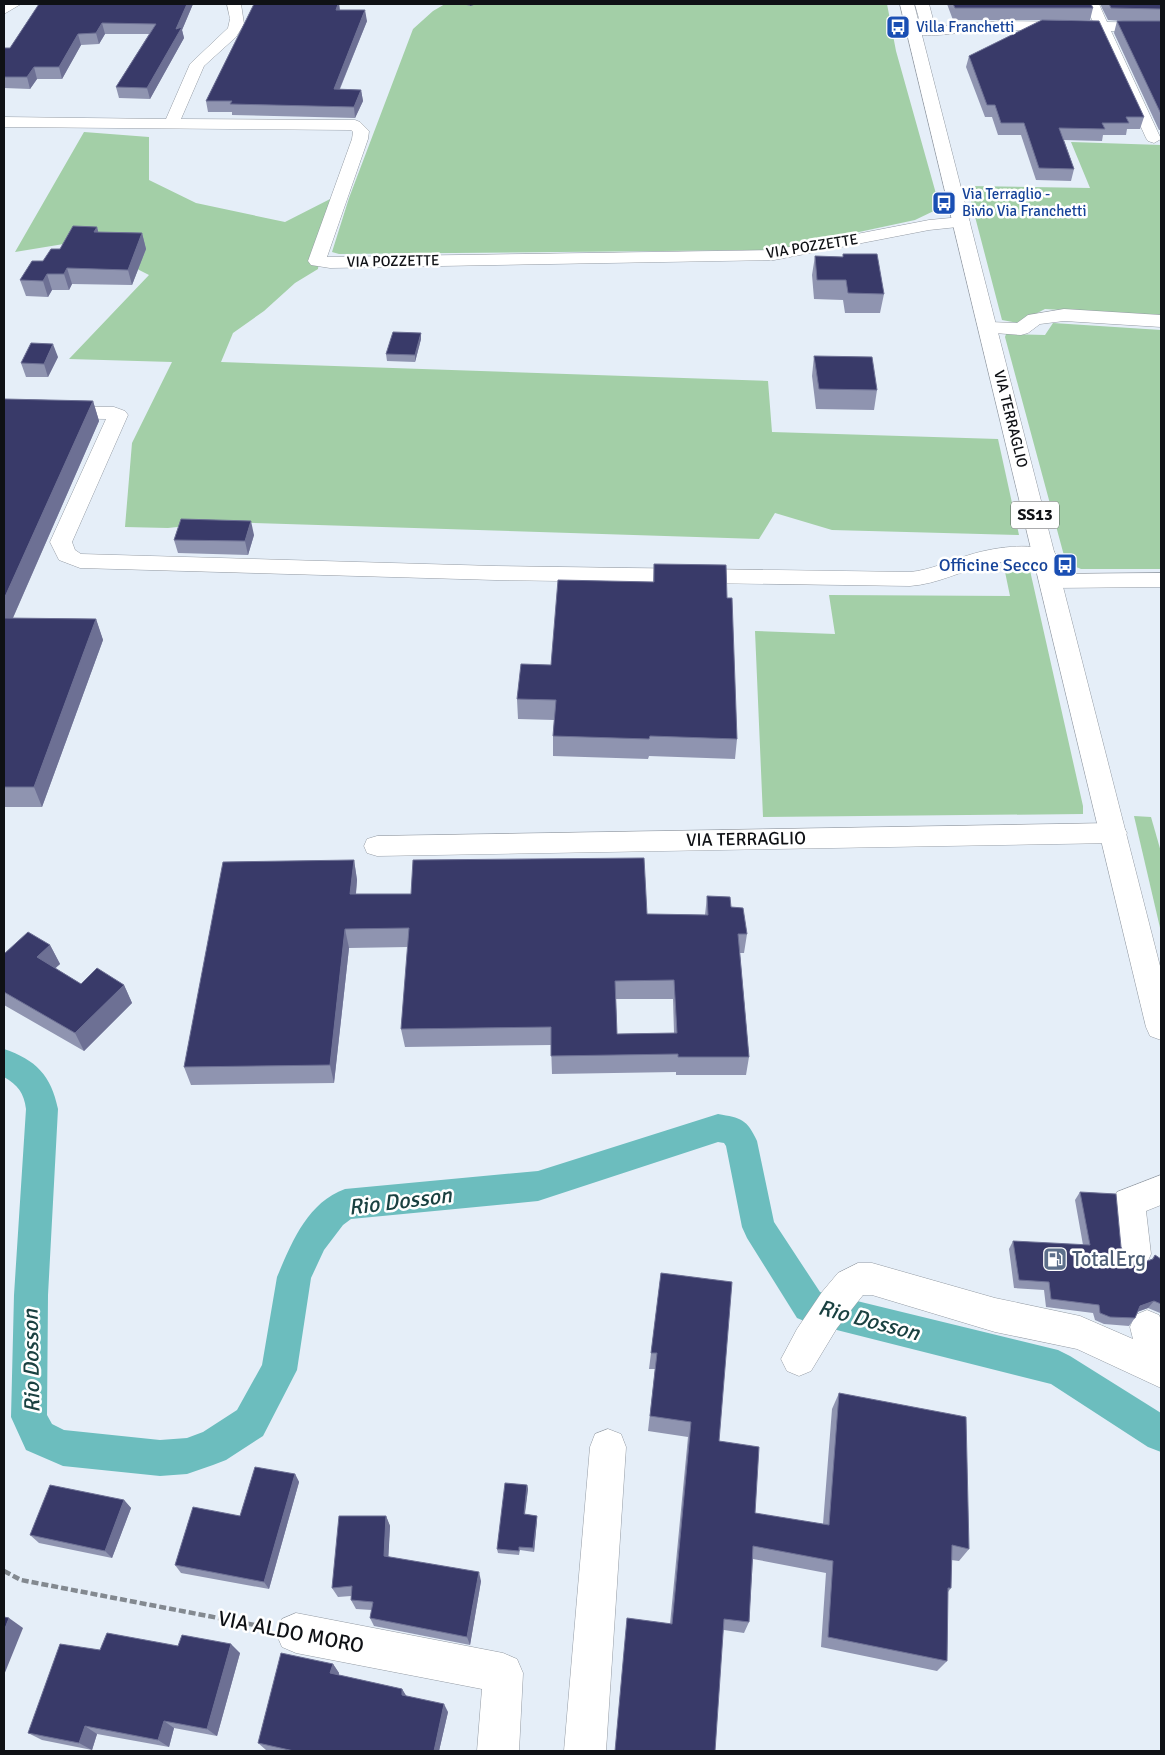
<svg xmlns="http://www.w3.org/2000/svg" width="1165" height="1755" font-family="Signika,sans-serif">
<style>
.green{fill:#a3cfa7}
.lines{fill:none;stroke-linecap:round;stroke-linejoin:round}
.canal{fill:#6cbdbe;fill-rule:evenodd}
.minor-casing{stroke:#949ba4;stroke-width:1}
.major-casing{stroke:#949ba4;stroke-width:1}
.path{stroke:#838990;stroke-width:4.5;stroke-dasharray:7 3;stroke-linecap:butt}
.minor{fill:#fff;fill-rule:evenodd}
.major{fill:#fff;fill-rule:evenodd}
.wall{fill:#8f94b0;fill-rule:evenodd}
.shaded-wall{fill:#6d7094}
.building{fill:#393a69;stroke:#6d7094;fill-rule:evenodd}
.labels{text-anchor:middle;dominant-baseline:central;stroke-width:5;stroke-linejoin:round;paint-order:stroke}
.far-transit-label{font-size:15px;fill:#164399;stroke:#fff;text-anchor:start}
.far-street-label{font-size:15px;fill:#0f1115;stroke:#fff}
.shield{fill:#fff;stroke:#57585b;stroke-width:1}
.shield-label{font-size:16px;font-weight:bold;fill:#0f1115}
.transit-label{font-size:18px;fill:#164399;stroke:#fff;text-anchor:end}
.street-label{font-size:18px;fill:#0f1115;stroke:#fff}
.near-service-label{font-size:21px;fill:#4e5e75;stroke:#fff;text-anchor:start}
.near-street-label{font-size:21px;fill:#0f1115;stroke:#fff}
.near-water-label{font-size:22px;font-style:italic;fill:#1a4141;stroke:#fff}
</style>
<rect width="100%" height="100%" fill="#e5eef8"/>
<!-- green -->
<g class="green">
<polygon points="445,4 887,4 896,51 940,208 915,220 775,250 339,254 332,252 349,198 413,29 433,11"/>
<polygon points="84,132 149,137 149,180 196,203 285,222 338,195 321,242 318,269 295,283 264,311 233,333 221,362 768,381 772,432 998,439 1019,535 832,530 775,513 759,539 223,522 168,528 125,527 132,443 172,362 69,359 149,275 82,241 15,252"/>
<polygon points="1071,142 1161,145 1161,316 1045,309 1018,323 1002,320 967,186 1090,188"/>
<polygon points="1053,323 1161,330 1161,569 1081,569 1066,563 1005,337 1006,334 1045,335"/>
<polygon points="1029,566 1083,806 1083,814 763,817 755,631 835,634 829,595 1010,596 1004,567"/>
<polygon points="1134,816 1151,817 1161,852 1161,932"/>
</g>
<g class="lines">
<!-- canal -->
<path class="canal" d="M 4,1049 C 36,1060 51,1075 58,1109 L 48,1295 L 47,1415 L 52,1424 L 64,1430 L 160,1440 L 187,1438 L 203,1432 L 237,1410 L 262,1365 L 277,1277 C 292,1242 307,1203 345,1189 L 538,1171 L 718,1114 C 741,1118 747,1119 757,1141 L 774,1222 L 820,1292 L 1058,1350 L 1070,1356 L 1161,1413 L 1161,1452 L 1148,1447 L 1051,1384 L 809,1323 L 797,1318 L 747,1238 L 742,1227 L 726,1146 L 724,1143 L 718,1142 L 538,1201 L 351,1219 L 343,1225 L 324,1250 L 311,1278 L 297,1370 L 263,1436 L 226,1460 L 213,1465 L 187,1474 L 160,1476 L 63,1466 L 26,1450 L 11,1417 L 14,1295 L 26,1109 C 24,1093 18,1085 4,1077 Z"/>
<!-- minor casing -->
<g class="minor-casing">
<g id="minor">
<polygon points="4,4 21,4 4,14"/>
<polygon points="227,4 241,4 244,24 236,37 204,66 181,119 355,120 360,122 369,131 368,139 327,257 774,250 929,220 961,217 967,218 970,222 967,226 929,230 774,260 330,268 311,265 308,261 352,139 353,132 351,130 4,127 4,117 166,119 190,64 228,28 230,19"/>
<path d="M 915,4 L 929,4 L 935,27 L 1001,21 L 1093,22 L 1085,4 L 1099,4 L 1107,22 L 1161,23 L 1161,31 L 1111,31 L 1161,139 L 1154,143 L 1148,141 L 1146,138 L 1097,30 C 1051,30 1005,29 959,33 C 948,34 914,39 907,30 L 909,27 L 921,26 Z"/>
<polygon points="1064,309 1161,315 1161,327 1064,321 1040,324 1028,333 1021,335 981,332 979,328 981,324 988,322 1017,323 1028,315"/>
<path d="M 4,405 L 114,407 L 125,411 L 128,415 L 72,542 L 75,550 L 81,554 L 495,566 L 910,572 C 931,570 949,561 969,555 C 995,547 1027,543 1053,550 L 1056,555 L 1053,560 C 1032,565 1009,559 988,564 C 961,571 938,584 910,586 L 495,580 L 80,568 L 59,560 L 50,542 L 106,419 L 4,417 Z"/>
<polygon points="1161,573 1161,587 1052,588 1044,586 1041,581 1044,576 1052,574"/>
<polygon points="1114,823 1123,826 1127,833 1123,840 1114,843 377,856 367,853 364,846 367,839 377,836"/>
<polygon points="1161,1175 1161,1205 1146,1211 1151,1254 1146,1265 1134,1270 1122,1265 1117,1254 1113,1203 1117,1192"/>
<polygon points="858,1263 872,1263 995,1298 1080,1316 1133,1339 1130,1327 1135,1315 1147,1310 1159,1315 1161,1320 1161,1388 1077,1349 995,1332 872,1295 863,1295 837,1328 811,1371 799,1376 787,1371 781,1359 797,1329 822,1292 838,1273"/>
<polygon points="608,1429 621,1434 626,1447 606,1751 564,1751 590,1447 595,1434"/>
<polygon points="296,1613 503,1653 517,1659 523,1673 519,1751 477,1751 482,1689 296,1653 282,1647 276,1633 282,1619"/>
</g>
</g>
<!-- major casing -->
<g class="major-casing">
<polygon id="major" points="900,4 914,4 1161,970 1161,1040 1150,1036 1146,1027"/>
</g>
<!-- path -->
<polyline class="path" points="4,1571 21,1580 265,1627"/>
<!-- minor -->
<use href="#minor" class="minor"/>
<!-- major -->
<use href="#major" class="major"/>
</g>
<!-- wall -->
<g class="wall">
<polygon points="39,4 193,4 182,30 184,38 150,99 119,98 116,87 149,34 105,34 99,44 81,45 62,79 37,79 30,89 4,88 4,48 10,48"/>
<polygon points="254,4 339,4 340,10 367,21 340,89 361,90 363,101 355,118 232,115 232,112 208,112 206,101"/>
<polygon points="463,4 477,4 470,6"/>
<polygon points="947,4 1091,4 1093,8 1090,20 953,20"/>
<polygon points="1100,4 1161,4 1161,130 1159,130 1114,33 1117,21 1123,21 1108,20"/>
<polygon points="969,56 1144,117 1140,129 1127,129 1126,135 1103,135 1102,141 1064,140 1074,169 1071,181 1036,180 1021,135 998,135 992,117 985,117 966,67"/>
<polygon points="97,227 98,232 142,233 146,249 132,285 72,284 69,290 52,290 48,297 26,296 20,280 60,249"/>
<polygon points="843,254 884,294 880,313 845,313 843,300 814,299 812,275 815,256 843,257"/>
<polygon points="421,333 421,339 415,362 387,361 386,354"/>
<polygon points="814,356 877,390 874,410 816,409 812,376"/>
<polygon points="58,357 48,377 26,377 21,363"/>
<polygon points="4,399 93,401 99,421 13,618 96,619 103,640 42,807 4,807"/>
<polygon points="254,535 248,555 178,553 174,540"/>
<polygon points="654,564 727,598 737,739 735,759 649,756 648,759 553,756 553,736 554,720 518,719 517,699 551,665 653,582"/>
<path d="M 354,860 L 357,880 L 356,894 L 647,914 L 705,915 L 707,896 L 731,907 L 747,934 L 744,953 L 740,953 L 749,1057 L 746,1075 L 676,1075 L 676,1072 L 552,1074 L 551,1045 L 405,1047 L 401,1029 L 408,947 L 349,948 L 334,1083 L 191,1085 L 184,1067 ZM 616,999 L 673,999 L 674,1033 L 617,1034 Z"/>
<polygon points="50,945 60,964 55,968 81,984 124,985 132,1003 84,1051 4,1005 4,954"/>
<polygon points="1080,1192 1121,1247 1127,1259 1139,1264 1152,1259 1155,1255 1161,1259 1161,1316 1160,1313 1148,1308 1137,1312 1135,1318 1129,1326 1104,1324 1095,1320 1093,1313 1046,1307 1044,1290 1014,1288 1009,1249 1013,1241 1083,1245 1075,1200"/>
<polygon points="661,1273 719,1441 755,1513 823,1524 832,1409 839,1393 969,1549 959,1561 951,1560 951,1588 948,1592 947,1661 937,1671 821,1647 826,1573 753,1559 749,1622 744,1633 724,1630 670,1624 688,1437 648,1431 655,1369 649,1369"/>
<polygon points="295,1474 299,1482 269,1589 181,1573 175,1565"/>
<polygon points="527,1485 528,1489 525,1514 537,1516 537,1520 534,1552 520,1550 519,1555 498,1553 497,1549"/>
<polygon points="124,1500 131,1508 112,1558 39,1543 30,1535"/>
<polygon points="386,1516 390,1526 388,1557 481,1581 470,1645 374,1626 370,1618 372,1610 356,1609 351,1600 351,1596 338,1597 332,1588"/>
<polygon points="178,1646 240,1653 217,1736 174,1728 169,1747 97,1734 92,1750 42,1740 28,1733 100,1650"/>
<polygon points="333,1664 339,1673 339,1675 402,1689 406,1696 448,1712 439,1751 272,1751 266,1750 258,1743"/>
</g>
<!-- shaded-wall -->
<g class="shaded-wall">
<polygon points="187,4 193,4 182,30 184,38 150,99 147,88 176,29"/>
<polygon points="338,4 339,4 340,13 336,10"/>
<polygon points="470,4 477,4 470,6"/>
<polygon points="365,10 367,21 335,100 334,89"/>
<polygon points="102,23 105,34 99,44 96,33"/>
<polygon points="78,34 81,45 62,79 59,67"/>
<polygon points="34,67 37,79 30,89 27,77"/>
<polygon points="361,90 363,101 355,118 354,107"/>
<polygon points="97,227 101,243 94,232"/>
<polygon points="142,233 146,249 132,285 128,270"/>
<polygon points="67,268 72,284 69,290 64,274"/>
<polygon points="47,274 52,290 48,297 43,281"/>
<polygon points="421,333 421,339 415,362 415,355"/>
<polygon points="53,344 58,357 48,377 44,364"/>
<polygon points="93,401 99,421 4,638 4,599"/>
<polygon points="251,521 254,535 248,555 245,541"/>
<polygon points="96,619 103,640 42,807 34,787"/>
<polygon points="354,860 357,880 354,914 350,894"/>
<polygon points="345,929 349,948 334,1083 330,1065"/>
<polygon points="50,945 60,964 47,976 37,957"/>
<polygon points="124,985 132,1003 84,1051 75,1033"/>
<polygon points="1154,1301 1148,1308 1134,1313 1140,1306"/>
<polygon points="295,1474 299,1482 269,1589 264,1582"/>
<polygon points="527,1485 528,1489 524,1518 524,1514"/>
<polygon points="124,1500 131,1508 112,1558 105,1551"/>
<polygon points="386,1516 390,1526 388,1565 384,1556"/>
<polygon points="537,1516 537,1520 534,1552 533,1548"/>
<polygon points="479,1572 481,1581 470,1645 467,1637"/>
<polygon points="9,1618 23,1628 4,1675 4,1631"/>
<polygon points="231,1644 240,1653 217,1736 207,1729"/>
<polygon points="333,1664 339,1673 337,1682 330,1673"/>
<polygon points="402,1689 407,1697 402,1695"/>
<polygon points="444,1704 448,1712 439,1751 434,1751"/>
<polygon points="164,1721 174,1728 169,1747 158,1740"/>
<polygon points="85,1726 97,1734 92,1750 79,1743"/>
</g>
<!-- building -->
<g class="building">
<polygon points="39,4 187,4 176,29 182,27 147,88 116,87 156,24 102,23 96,33 78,34 59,67 34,67 27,77 4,77 4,48 10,48"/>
<polygon points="254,4 338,4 336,10 365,10 334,89 361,90 354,107 230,104 232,101 206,101"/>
<polygon points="953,4 1091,4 1093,8 955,8"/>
<polygon points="1109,4 1161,4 1161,9 1111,8"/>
<polygon points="1042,20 1099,21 1144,117 1126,117 1129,123 1102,123 1105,129 1059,128 1074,169 1039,168 1024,123 1001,123 995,105 987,105 969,56"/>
<polygon points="1117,21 1161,21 1161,114"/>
<polygon points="73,226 97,227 94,232 142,233 128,270 67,268 64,274 47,274 43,281 20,280 32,261 43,261 51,249 60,249"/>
<polygon points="843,254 877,254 884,294 848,293 846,280 817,280 815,256 843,257"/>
<polygon points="393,332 421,333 415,355 386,354"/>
<polygon points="31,343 53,344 44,364 21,363"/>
<polygon points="814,356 872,357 877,390 819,389"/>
<polygon points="4,399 93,401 4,599"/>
<polygon points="181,519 251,521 245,541 174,540"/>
<polygon points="654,564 726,565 727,598 732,598 737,739 650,736 649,739 553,736 556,700 517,699 521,664 551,665 558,580 654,582"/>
<polygon points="4,618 96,619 34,787 4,787"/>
<path d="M 644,858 L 647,914 L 708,915 L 707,896 L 730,897 L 731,907 L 743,908 L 747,934 L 738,934 L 749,1057 L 678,1057 L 678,1054 L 551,1056 L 551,1027 L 401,1029 L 409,928 L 345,929 L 330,1065 L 184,1067 L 223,862 L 354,860 L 350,894 L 411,894 L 413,860 ZM 674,980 L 677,1033 L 617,1034 L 615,981 Z"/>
<polygon points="28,932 50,945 37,957 81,984 97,968 124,985 75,1033 4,992 4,954"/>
<polygon points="1080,1192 1116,1194 1121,1247 1127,1259 1139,1264 1153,1259 1155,1255 1161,1259 1161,1304 1154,1301 1140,1306 1135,1318 1110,1317 1100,1313 1099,1305 1051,1299 1049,1282 1019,1280 1013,1241 1090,1245"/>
<polygon points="661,1273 732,1282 719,1441 759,1447 755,1513 829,1525 839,1393 966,1417 969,1549 952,1545 951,1588 948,1588 947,1661 828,1637 833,1561 753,1546 749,1622 724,1619 715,1751 615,1751 627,1618 672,1624 691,1422 650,1416 657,1353 651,1353"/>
<polygon points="255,1467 295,1474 264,1582 175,1565 193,1507 240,1516"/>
<polygon points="505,1483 527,1485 524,1514 537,1516 533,1548 519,1547 519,1551 497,1549"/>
<polygon points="50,1485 124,1500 105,1551 30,1535"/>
<polygon points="339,1516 386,1516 384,1556 479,1572 467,1637 370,1618 373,1602 351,1600 352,1586 332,1588"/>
<polygon points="4,1617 9,1618 4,1631"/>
<polygon points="107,1633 178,1646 182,1635 231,1644 207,1729 164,1721 158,1740 85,1726 79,1743 28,1733 60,1644 100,1650"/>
<polygon points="281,1653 333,1664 330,1673 402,1689 402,1695 444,1704 434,1751 294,1751 258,1743"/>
</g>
<!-- icons -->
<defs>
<g id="bus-square" transform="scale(1.25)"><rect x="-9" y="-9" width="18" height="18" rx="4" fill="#1a4fb4" stroke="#fff"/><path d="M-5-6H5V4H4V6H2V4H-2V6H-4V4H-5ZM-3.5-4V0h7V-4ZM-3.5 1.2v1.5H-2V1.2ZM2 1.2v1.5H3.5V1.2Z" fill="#fff"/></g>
<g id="fuel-square" transform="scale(1.25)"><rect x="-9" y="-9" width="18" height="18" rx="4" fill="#5c6f8a" stroke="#fff"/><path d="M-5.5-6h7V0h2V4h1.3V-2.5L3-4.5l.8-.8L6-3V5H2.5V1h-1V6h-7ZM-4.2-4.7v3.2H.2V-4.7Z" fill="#fff"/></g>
</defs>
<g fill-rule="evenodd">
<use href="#bus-square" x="898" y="27"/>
<use href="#bus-square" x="944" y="203"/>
<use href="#bus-square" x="1065" y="565"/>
<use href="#fuel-square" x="1055" y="1259"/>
</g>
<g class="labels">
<!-- far-transit labels -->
<g class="far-transit-label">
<text x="916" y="27">Villa Franchetti</text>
<text x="962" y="194">Via Terraglio -<tspan x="962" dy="17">Bivio Via Franchetti</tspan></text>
</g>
<!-- far-street labels -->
<g class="far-street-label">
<text transform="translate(812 246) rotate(-9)">VIA POZZETTE</text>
<text transform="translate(393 261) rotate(-1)">VIA POZZETTE</text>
<text transform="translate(1011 419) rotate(76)">VIA TERRAGLIO</text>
</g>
<!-- shield labels -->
<rect class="shield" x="1011" y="501.5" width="48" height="27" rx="4"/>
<g class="shield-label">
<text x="1035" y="515">SS13</text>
</g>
<!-- transit labels -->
<g class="transit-label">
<text x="1048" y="565">Officine Secco</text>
</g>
<!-- street labels -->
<g class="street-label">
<text transform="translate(746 839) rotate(-1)">VIA TERRAGLIO</text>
</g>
<!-- near-service labels -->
<g class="near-service-label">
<text x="1072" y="1259">TotalErg</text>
</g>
<!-- near-street labels -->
<g class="near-street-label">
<text transform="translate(291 1632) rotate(11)">VIA ALDO MORO</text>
</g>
<!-- near-water labels -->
<g class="near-water-label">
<text transform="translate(400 1201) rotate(-7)">Rio Dosson</text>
<text transform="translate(869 1320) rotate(15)">Rio Dosson</text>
<text transform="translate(31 1361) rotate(-91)">Rio Dosson</text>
</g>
</g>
<!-- border -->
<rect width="1165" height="1755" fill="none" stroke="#0f1115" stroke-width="10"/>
</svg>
